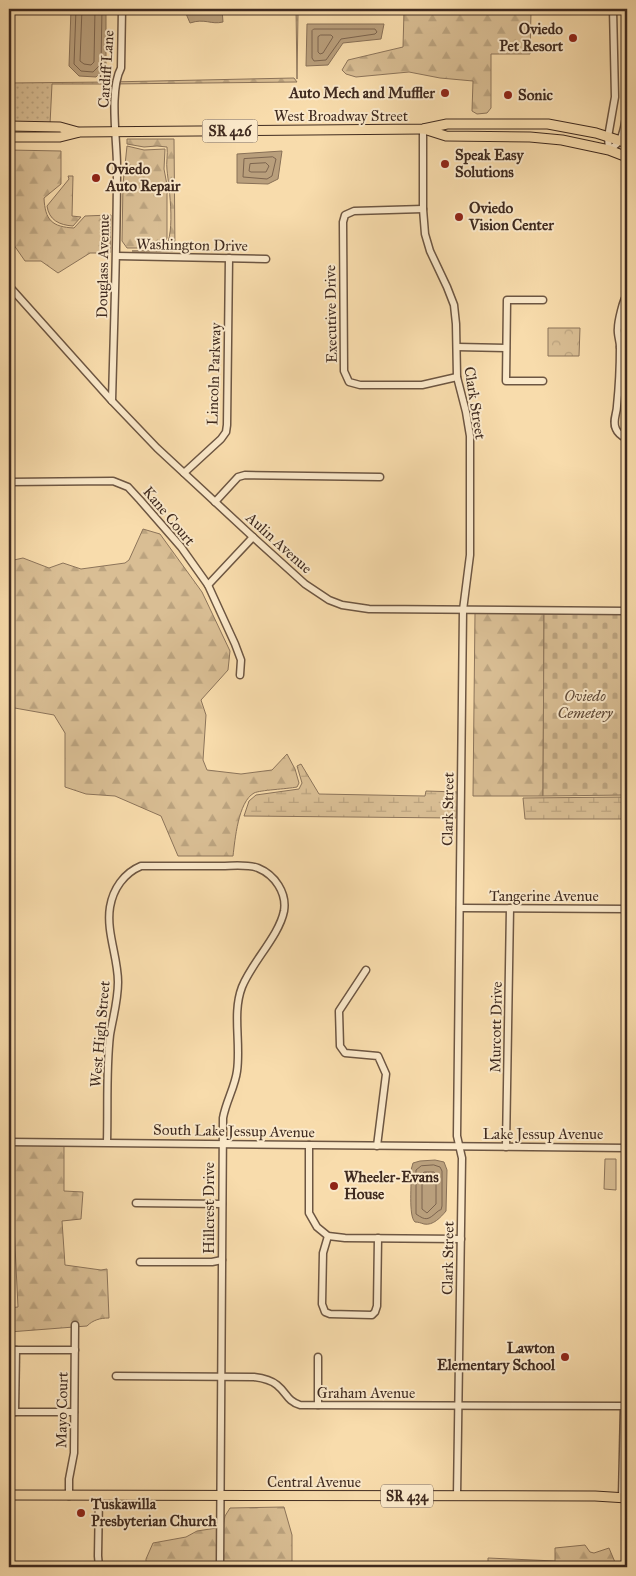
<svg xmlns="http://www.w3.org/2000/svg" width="636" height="1576" font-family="'IM FELL Great Primer',serif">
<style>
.grass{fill:url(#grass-dots);stroke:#8c745a}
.forest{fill:url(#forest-firs);stroke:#8c745a}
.wetland{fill:url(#wetland-marsh);stroke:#8c745a}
.cemetery{fill:url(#cemetery-stones);stroke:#8c745a}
.park{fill:url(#park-crowns);stroke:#8c745a}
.garden{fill:#d9be94;stroke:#8c745a}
.water{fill:#b99f7c;stroke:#887057}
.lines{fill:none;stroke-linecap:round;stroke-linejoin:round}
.shore{stroke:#7c644e;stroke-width:1}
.minor-casing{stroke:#6d5642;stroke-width:9}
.major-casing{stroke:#3f2a1f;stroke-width:11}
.minor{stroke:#fae8c9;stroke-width:6}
.major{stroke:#f8dcac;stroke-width:9}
.poi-dot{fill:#8f2418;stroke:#fae8c9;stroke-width:2}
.labels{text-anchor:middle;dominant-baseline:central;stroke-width:4;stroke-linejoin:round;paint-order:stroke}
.shield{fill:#fae8c9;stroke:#776352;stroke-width:1}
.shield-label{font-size:14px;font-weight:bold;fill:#3f2a1f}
.poi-label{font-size:15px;font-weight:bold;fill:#3f2a1f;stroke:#fae8c9;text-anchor:start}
.street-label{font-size:15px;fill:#3f2a1f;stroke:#fae8c9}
.park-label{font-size:15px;font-style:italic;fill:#5e4836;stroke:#fae8c9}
</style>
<defs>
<pattern id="grass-dots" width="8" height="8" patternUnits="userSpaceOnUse" patternTransform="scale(1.25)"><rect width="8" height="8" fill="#d9be94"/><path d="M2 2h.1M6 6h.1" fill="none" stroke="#bba37f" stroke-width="1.8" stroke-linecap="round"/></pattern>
<pattern id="forest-firs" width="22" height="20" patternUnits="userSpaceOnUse" patternTransform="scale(1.25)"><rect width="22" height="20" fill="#d9be94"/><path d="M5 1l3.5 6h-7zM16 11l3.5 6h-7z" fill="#bba37f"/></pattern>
<pattern id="wetland-marsh" width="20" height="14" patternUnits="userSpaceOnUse" patternTransform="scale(1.25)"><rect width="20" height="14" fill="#d9be94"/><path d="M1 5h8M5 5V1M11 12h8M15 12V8" fill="none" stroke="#bba37f"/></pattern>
<pattern id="cemetery-stones" width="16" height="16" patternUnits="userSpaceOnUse" patternTransform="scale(1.25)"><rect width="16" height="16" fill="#d9be94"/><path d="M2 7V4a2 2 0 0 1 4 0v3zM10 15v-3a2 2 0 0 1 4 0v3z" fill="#bba37f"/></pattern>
<pattern id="park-crowns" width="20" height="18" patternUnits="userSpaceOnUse" patternTransform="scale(1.25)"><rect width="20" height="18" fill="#d9be94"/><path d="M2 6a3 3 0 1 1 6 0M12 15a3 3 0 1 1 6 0" fill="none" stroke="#bba37f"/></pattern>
</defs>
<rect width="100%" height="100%" fill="#f8dcac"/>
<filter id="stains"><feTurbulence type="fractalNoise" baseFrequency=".004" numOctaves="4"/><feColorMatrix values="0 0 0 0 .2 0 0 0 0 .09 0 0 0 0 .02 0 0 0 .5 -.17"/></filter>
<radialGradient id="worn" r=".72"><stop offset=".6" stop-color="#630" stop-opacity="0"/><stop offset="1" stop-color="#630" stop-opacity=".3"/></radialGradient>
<!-- grass -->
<polygon class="grass" points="109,82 109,84 52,84 50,124 9,123 9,83"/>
<!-- forest -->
<g class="forest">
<polygon points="296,9 603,9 603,14 531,13 530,54 491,54 491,108 487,113 477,114 472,111 473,81 440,78 409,72 356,77 346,74 342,70 348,60 403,47 404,11 301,11 298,14 297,79"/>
<polygon points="294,78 297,82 109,84 109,82"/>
<path d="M 127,139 L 174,139 L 175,251 L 132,251 L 162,251 C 177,240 169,188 167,170 C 166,163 168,154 167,147 L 157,146 L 144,147 L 127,144 Z"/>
<polygon points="127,146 144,150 165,149 164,169 167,185 167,238 162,248 127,248 122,241 123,184"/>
<path d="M 9,150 L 61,151 L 61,184 L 44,198 C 45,220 52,227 74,228 L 85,216 L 111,215 L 110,253 L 90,253 L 58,273 L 41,261 L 25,261 L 9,238 Z"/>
<path d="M 68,176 L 73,176 L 72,216 L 81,217 L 73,226 C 59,225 49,220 47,206 L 69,179 Z"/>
<path d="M 143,529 L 160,534 L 202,592 L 230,651 L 228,670 L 201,700 L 206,715 L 203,760 L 207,770 L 241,774 L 272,770 L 287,754 L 295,769 L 299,783 L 297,787 C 287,789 260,790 254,793 C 238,802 235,840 233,856 L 178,856 L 161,816 L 115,796 L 86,794 L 65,787 L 65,733 L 54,715 L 9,707 L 9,561 L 23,558 L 49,568 L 63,563 L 81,569 L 125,563 L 129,560 Z"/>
<polygon points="475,613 544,614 543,796 473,796"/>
<path d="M 10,1145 L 64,1145 L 64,1191 L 83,1192 L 81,1219 L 62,1221 L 65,1265 L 101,1270 L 107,1269 L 109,1318 C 100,1318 93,1320 87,1326 L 9,1332 L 9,1308 L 18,1307 Z"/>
<polygon points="284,1507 292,1535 292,1567 146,1567 146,1559 153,1543 186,1537 197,1531 223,1527 225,1516 230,1508"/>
<polygon points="585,1545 590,1552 594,1553 609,1548 617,1567 488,1567 488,1558 555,1561 555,1548"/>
</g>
<!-- wetland -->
<g class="wetland">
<polygon points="301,764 319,794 425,796 426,791 458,792 456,818 244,816 249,801 256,795 299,789 302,783 297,766"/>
<polygon points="627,797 627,819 525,819 523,798"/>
</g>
<!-- cemetery -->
<polygon class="cemetery" points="544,614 627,614 627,795 543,796"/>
<!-- park -->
<polygon class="park" points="548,328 580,328 579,356 548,356"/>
<!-- garden -->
<polygon class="garden" points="605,1159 616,1159 616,1190 604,1189"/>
<!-- water -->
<g class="water">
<polygon points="71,9 106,9 106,67 96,77 79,76 69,66"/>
<path d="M 184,9 L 222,9 L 223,22 C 211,25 205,18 190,23 Z"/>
<polygon points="307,24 384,24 381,39 343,43 328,65 306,66"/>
<polygon points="282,151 278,179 268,184 237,183 237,154"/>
<path d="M 435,1160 L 444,1162 L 447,1170 L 446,1211 C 441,1217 433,1226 424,1224 C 421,1223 418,1222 415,1222 C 408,1216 412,1182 411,1170 L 413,1163 L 420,1161 Z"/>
</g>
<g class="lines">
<!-- shore -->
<g class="shore">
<polyline points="76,9 74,64 81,71 93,72 101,64 102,9"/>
<polyline points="82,9 80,61 84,64 91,65 94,62 95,9"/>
<polygon points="314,29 375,29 377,32 375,34 341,39 326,60 314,61 312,58 312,31"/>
<polygon points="321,35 331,35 333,37 323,53 320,54 318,52 318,37"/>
<polygon points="273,157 276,159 272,176 267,179 243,177 244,159"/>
<polygon points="266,163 269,166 266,172 251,172 249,171 250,164"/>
<path d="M 434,1165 L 440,1167 L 442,1171 L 442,1206 C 440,1213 443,1207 437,1212 C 428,1220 426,1221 416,1214 L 416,1170 L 421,1166 Z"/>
<polygon points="425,1172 434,1172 436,1174 436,1204 427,1213 422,1209 422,1174"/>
</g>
<!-- minor casing -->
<g class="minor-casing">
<g id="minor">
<polyline points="423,129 423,209 425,234 430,251 447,287 454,305 456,324 457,377 466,412 470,436 470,555 463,610 457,1136 462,1158 457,1496"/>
<path d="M 609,150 C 613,147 618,144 620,140 C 633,113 626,40 626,9"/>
<polyline points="609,150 608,137 615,97 613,9"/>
<polyline points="423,209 354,211 345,215 343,222 344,371 349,382 360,385 422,385 457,377"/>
<polyline points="117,256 266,259"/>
<polyline points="9,286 112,401 157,448 253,537 305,584 329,600 342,605 369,609 627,611"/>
<path d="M 627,295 C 623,299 618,322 618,328 C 617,334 620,341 620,347 C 620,366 619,387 617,406 C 617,413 612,422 616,429 C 618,434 623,437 627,439"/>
<polyline points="622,310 627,322"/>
<polyline points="457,347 506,348"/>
<polyline points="620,347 627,335"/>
<polyline points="543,381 506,381 507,300 543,300"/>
<path d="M 112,401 C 114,323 117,244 117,166 C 117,140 109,90 121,68 L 122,9"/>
<polyline points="184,473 221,439 226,432 227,425 229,258"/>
<polyline points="9,482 113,481 128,487 140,500 181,547 208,585 235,644 241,660 240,675"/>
<polyline points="215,502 238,477 245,475 380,477"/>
<polyline points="208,585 253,537"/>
<polyline points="460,908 627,909"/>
<polyline points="366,970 339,1011 340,1046 345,1053 378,1056 386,1074 377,1146"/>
<polyline points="9,1142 627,1148"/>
<path d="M 107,1142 C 108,1107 106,1070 110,1035 C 113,1017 118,1001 118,982 C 118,957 106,932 110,907 C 113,889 124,873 141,866 C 167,866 194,866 221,866 C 233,866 247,864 258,868 C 275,875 287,893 284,911 C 279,936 252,962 242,987 C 232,1013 241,1043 237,1071 C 235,1087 226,1101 223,1118 L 220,1567"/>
<polyline points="309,1145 309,1213 317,1227 328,1236 345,1238 461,1239"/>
<polyline points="506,1147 510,908"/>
<polyline points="136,1203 222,1204"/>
<polyline points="328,1236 323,1253 322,1304 325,1312 330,1314 372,1315 375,1312 377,1306 378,1238"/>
<polyline points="140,1262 212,1262 222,1260"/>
<polyline points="9,1350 75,1350"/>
<polyline points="318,1357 318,1405"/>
<path d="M 116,1376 L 254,1377 C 262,1378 271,1380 277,1385 C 287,1393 287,1401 300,1405 L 627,1406"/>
<polyline points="9,1412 74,1412"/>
<polyline points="15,1412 16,1350"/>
<polyline points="69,1496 69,1479 74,1453 75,1325"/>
<polyline points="99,1496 98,1556 99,1567"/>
<polyline points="622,1497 624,1406"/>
</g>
</g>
<!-- major casing -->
<g class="major-casing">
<g id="major">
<polyline points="9,126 60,127 78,132"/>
<polyline points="424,129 446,136 530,137 562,140 609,150 627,157"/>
<polyline points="9,137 60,137 80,132 423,129 447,124 548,124 596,133 627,143"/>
<polyline points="9,1495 595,1496 627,1498"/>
</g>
</g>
<!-- minor -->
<use href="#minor" class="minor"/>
<!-- major -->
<use href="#major" class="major"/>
</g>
<!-- markers -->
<g class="poi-dot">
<circle cx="573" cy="38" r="5"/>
<circle cx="445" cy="93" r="5"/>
<circle cx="508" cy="95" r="5"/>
<circle cx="445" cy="164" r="5"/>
<circle cx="96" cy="178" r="5"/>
<circle cx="459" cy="217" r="5"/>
<circle cx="334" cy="1186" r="5"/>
<circle cx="565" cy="1357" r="5"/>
<circle cx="81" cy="1513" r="5"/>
</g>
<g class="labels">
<!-- shield labels -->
<g class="shield">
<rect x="202.5" y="119.5" width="55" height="23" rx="4"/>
<rect x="381" y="1484.5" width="52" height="23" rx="4"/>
</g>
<g class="shield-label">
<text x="230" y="131">SR 426</text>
<text x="407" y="1496">SR 434</text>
</g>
<!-- poi labels -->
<g class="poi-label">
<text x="563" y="29" text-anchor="end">Oviedo<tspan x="563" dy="17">Pet Resort</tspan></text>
<text x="435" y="93" text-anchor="end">Auto Mech and Muffler</text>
<text x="518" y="95">Sonic</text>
<text x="455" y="155">Speak Easy<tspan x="455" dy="17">Solutions</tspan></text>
<text x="106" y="169">Oviedo<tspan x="106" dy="17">Auto Repair</tspan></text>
<text x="469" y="208">Oviedo<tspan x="469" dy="17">Vision Center</tspan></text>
<text x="344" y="1177">Wheeler-Evans<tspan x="344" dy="17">House</tspan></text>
<text x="555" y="1348" text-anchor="end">Lawton<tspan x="555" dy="17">Elementary School</tspan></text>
<text x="91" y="1504">Tuskawilla<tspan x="91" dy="17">Presbyterian Church</tspan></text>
</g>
<!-- street labels -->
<g class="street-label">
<text transform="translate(106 69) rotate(-86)">Cardiff Lane</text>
<text x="341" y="116">West Broadway Street</text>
<text transform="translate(192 245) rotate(1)">Washington Drive</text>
<text transform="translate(103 266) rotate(-89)">Douglass Avenue</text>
<text transform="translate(331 314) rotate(-91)">Executive Drive</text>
<text transform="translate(214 374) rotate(-88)">Lincoln Parkway</text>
<text transform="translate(475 403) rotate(81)">Clark Street</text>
<text transform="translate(169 516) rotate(50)">Kane Court</text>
<text transform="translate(279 543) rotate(42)">Aulin Avenue</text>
<text transform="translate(448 809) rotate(-89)">Clark Street</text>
<text x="544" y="896">Tangerine Avenue</text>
<text transform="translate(496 1027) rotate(-89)">Murcott Drive</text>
<text transform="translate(100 1034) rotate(-85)">West High Street</text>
<text transform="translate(234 1131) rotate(1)">South Lake Jessup Avenue</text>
<text x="543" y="1134">Lake Jessup Avenue</text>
<text transform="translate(209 1208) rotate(-90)">Hillcrest Drive</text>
<text transform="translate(448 1258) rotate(-89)">Clark Street</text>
<text x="366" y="1393">Graham Avenue</text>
<text transform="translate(62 1410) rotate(-89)">Mayo Court</text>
<text x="314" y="1482">Central Avenue</text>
</g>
<!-- park labels -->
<g class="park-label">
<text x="585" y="696">Oviedo<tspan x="585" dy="17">Cemetery</tspan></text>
</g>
</g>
<!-- margin -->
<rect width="636" height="1576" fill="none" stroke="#f8dcac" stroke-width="30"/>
<rect x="10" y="10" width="616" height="1556" fill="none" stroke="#3f2a1f" stroke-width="2.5"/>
<rect x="15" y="15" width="606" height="1546" fill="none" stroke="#3f2a1f"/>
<rect width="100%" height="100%" filter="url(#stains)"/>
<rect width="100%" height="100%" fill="url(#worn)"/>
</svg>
